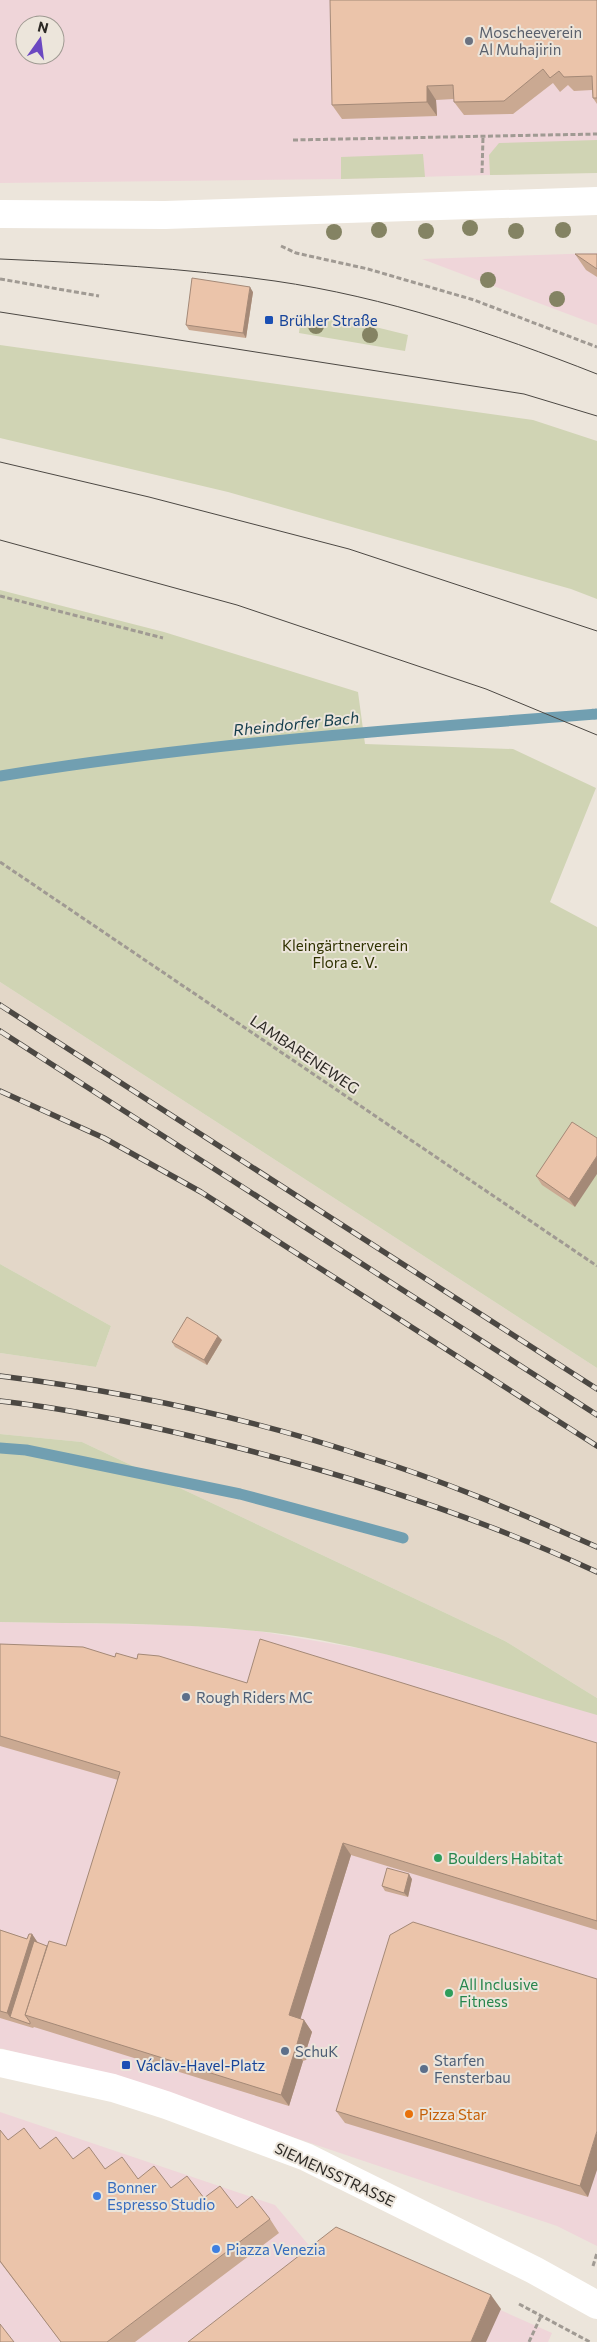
<svg xmlns="http://www.w3.org/2000/svg" width="597" height="2342" font-family="Commissioner,sans-serif">
<style>
.commercial{fill:#efd5d9;fill-rule:evenodd}
.built{fill:#e3d7c8}
.green{fill:#d0d4b4}
.lines{fill:none;stroke-linecap:round;stroke-linejoin:round}
.stream{stroke:#719fb1;stroke-width:11}
.path{stroke:#a09a93;stroke-width:3;stroke-dasharray:5 2.5;stroke-linecap:butt}
.street{stroke:#fff;stroke-width:28}
.secondary{stroke:#fff;stroke-width:28}
.tram{stroke:#4c4843;stroke-width:1}
.rail-casing{stroke:#4c4843;stroke-width:5.5}
.rail{stroke:#ece5db;stroke-width:4;stroke-dasharray:11;stroke-linecap:butt}
.tree{fill:#848363}
.wall{fill:#caa992}
.shaded-wall{fill:#a48977}
.building{fill:#ebc4aa;stroke:#a48977}
.worship-dot{fill:#6b7280;stroke:#ece5db;stroke-width:2}
.transit-dot{fill:#1a4fb4;stroke:#ece5db;stroke-width:2}
.service-dot{fill:#5c6f8a;stroke:#ece5db;stroke-width:2}
.leisure-dot{fill:#2e9e5b;stroke:#ece5db;stroke-width:2}
.food-dot{fill:#e8710a;stroke:#ece5db;stroke-width:2}
.shop-dot{fill:#3f7fe0;stroke:#ece5db;stroke-width:2}
.labels{text-anchor:middle;dominant-baseline:central;stroke-width:4;stroke-linejoin:round;paint-order:stroke}
.worship-label{font-size:15px;fill:#5b616d;stroke:#ece5db;text-anchor:start}
.transit-label{font-size:15px;fill:#164399;stroke:#ece5db;text-anchor:start}
.park-label{font-size:15px;fill:#2f3200;stroke:#ece5db}
.street-label{font-size:15px;fill:#2c2925;stroke:#ece5db}
.service-label{font-size:15px;fill:#4e5e75;stroke:#ece5db;text-anchor:start}
.leisure-label{font-size:15px;fill:#27864d;stroke:#ece5db;text-anchor:start}
.food-label{font-size:15px;fill:#c56008;stroke:#ece5db;text-anchor:start}
.shop-label{font-size:15px;fill:#366cbe;stroke:#ece5db;text-anchor:start}
.water-label{font-size:16px;font-style:italic;fill:#143d4c;stroke:#ece5db}
</style>
<rect width="100%" height="100%" fill="#ece5db"/>
<!-- commercial -->
<g class="commercial">
<path d="M 0,0 L 597,0 L 597,172 L 341,179 L 0,183 ZM 25,25 L 55,25 L 55,55 L 25,55 Z"/>
<polygon points="597,253 597,325 422,259"/>
<polygon points="0,1622 181,1625 258,1631 374,1651 597,1712 597,2246 557,2226 126,2081 0,2048"/>
<polygon points="0,2112 275,2205 312,2249 345,2241 552,2333 548,2342 0,2342"/>
</g>
<!-- built -->
<polygon class="built" points="0,982 597,1368 597,1698 505,1641 82,1442 0,1434 0,1353 96,1367 111,1326 0,1264"/>
<!-- green -->
<g class="green">
<polygon points="597,140 597,173 490,175 489,155 499,143"/>
<polygon points="423,154 425,177 341,179 341,157"/>
<polygon points="301,315 355,322 408,335 405,351 299,333"/>
<polygon points="0,345 533,420 597,441 597,599 571,589 228,492 0,438"/>
<polygon points="0,590 164,632 358,692 365,744 513,749 596,788 550,902 597,927 597,1368 0,982"/>
<polygon points="0,1264 111,1326 96,1367 0,1353"/>
<path d="M 0,1434 L 82,1442 L 505,1641 L 597,1698 L 597,1715 C 485,1683 373,1643 257,1631 C 171,1622 85,1624 0,1622 Z"/>
</g>
<g class="lines">
<!-- stream -->
<g class="stream">
<path d="M 0,776 C 197,744 398,729 597,714"/>
<polyline points="0,1448 26,1450 240,1494 403,1538"/>
</g>
<!-- path -->
<g class="path">
<polyline points="293,140 597,134"/>
<polyline points="482,173 483,137"/>
<polyline points="281,246 296,253 368,269 474,300 597,347"/>
<polyline points="0,279 99,296"/>
<polyline points="0,596 163,638"/>
<polyline points="0,862 597,1266"/>
<polyline points="593,2266 597,2253"/>
<polyline points="519,2304 590,2342"/>
<polyline points="529,2342 541,2316"/>
</g>
<!-- street -->
<polyline class="street" points="0,2063 113,2088 166,2105 306,2157 534,2270 597,2305"/>
<!-- secondary -->
<polyline class="secondary" points="0,214 165,215 597,201"/>
<!-- tram -->
<g class="tram">
<path d="M 0,259 C 92,263 184,268 275,281 C 385,297 493,333 597,374"/>
<polyline points="0,312 524,394 597,416"/>
<polyline points="0,462 149,497 349,549 597,631"/>
<polyline points="0,540 237,605 486,689 597,735"/>
</g>
<!-- rail casing -->
<g class="rail-casing">
<g id="rail">
<polyline points="0,1005 597,1389"/>
<polyline points="0,1031 597,1415"/>
<polyline points="0,1091 104,1138 201,1192 597,1446"/>
<path d="M 0,1376 C 121,1391 245,1417 361,1455 C 442,1480 520,1513 597,1547"/>
<path d="M 0,1401 C 71,1409 142,1424 211,1441 C 343,1473 474,1515 597,1572"/>
</g>
</g>
<!-- rail -->
<use href="#rail" class="rail"/>
</g>
<!-- trees -->
<g class="tree">
<circle cx="470" cy="228" r="8"/>
<circle cx="379" cy="230" r="8"/>
<circle cx="563" cy="230" r="8"/>
<circle cx="426" cy="231" r="8"/>
<circle cx="516" cy="231" r="8"/>
<circle cx="334" cy="232" r="8"/>
<circle cx="488" cy="280" r="8"/>
<circle cx="557" cy="299" r="8"/>
<circle cx="316" cy="326" r="8"/>
<circle cx="370" cy="335" r="8"/>
</g>
<!-- wall -->
<g class="wall">
<polygon points="597,0 597,104 593,98 592,90 574,91 568,85 560,92 553,83 513,114 464,115 454,102 454,99 436,100 437,116 342,119 332,105"/>
<polygon points="575,254 597,254 597,277 586,270"/>
<polygon points="253,292 246,338 189,330 186,325"/>
<polygon points="572,1122 575,1207 542,1185 536,1176"/>
<polygon points="222,1340 207,1365 175,1347 172,1342"/>
<polygon points="0,1644 137,1659 247,1683 597,1743 597,1930 351,1855 300,2019 304,2020 312,2032 305,2054 307,2057 306,2060 303,2061 289,2106 34,2027 33,2028 0,2018 0,1930 27,1939 32,1934 38,1943 47,1946 66,1946 118,1780 0,1746"/>
<polygon points="412,1879 408,1897 385,1891 382,1886"/>
<polygon points="597,1979 588,2197 345,2123 336,2111"/>
<polygon points="0,2130 8,2140 171,2188 270,2219 279,2233 135,2342 61,2342 0,2262"/>
</g>
<!-- shaded-wall -->
<g class="shaded-wall">
<polygon points="427,86 436,100 437,116 427,102"/>
<polygon points="250,287 253,292 246,338 243,333"/>
<polygon points="597,1156 597,1174 575,1207 569,1199"/>
<polygon points="218,1336 222,1340 207,1365 204,1360"/>
<polygon points="343,1843 351,1855 298,2027 289,2015"/>
<polygon points="409,1874 412,1879 408,1897 404,1893"/>
<polygon points="32,1934 38,1943 10,2017 7,2013"/>
<polygon points="304,2020 312,2032 305,2054 307,2057 306,2060 297,2044"/>
<polygon points="295,2050 303,2061 289,2106 281,2095"/>
<polygon points="597,2131 597,2170 588,2197 580,2186"/>
<polygon points="491,2295 501,2309 486,2342 471,2342"/>
</g>
<!-- building -->
<g class="building">
<polygon points="330,0 597,0 597,98 593,98 592,76 564,77 559,71 550,78 543,69 504,101 454,102 453,85 427,86 427,102 332,105"/>
<polygon points="575,254 597,254 597,269"/>
<polygon points="192,278 250,287 243,333 186,325"/>
<polygon points="572,1122 597,1138 597,1156 569,1199 536,1176"/>
<polygon points="187,1317 218,1336 204,1360 172,1342"/>
<polygon points="260,1639 597,1743 597,1921 343,1843 289,2015 304,2020 297,2044 299,2045 298,2048 295,2050 281,2095 25,2015 49,1941 66,1946 120,1772 0,1736 0,1644 83,1647 115,1657 116,1653 137,1659 138,1654 159,1656 247,1683"/>
<polygon points="387,1868 409,1874 404,1893 382,1886"/>
<polygon points="413,1922 597,1979 597,2131 580,2186 336,2111 390,1935"/>
<polygon points="0,1930 27,1939 29,1934 32,1934 7,2013 0,2011"/>
<polygon points="34,1941 47,1946 25,2015 30,2022 30,2024 10,2017"/>
<polygon points="24,2128 40,2149 56,2137 73,2159 89,2147 105,2169 122,2157 138,2179 154,2166 171,2188 187,2176 204,2198 220,2186 237,2208 252,2196 270,2219 107,2342 61,2342 0,2261 0,2130 8,2140"/>
<polygon points="336,2227 491,2295 471,2342 188,2342"/>
<polygon points="0,2324 14,2342 0,2342"/>
</g>
<!-- markers -->
<circle class="worship-dot" cx="469" cy="41" r="5"/>
<g class="transit-dot">
<rect x="264" y="315" width="10" height="10" rx="2.5"/>
<rect x="121" y="2060" width="10" height="10" rx="2.5"/>
</g>
<g class="service-dot">
<circle cx="186" cy="1697" r="5"/>
<circle cx="285" cy="2051" r="5"/>
<circle cx="424" cy="2069" r="5"/>
</g>
<g class="leisure-dot">
<circle cx="438" cy="1858" r="5"/>
<circle cx="449" cy="1993" r="5"/>
</g>
<circle class="food-dot" cx="409" cy="2114" r="5"/>
<g class="shop-dot">
<circle cx="97" cy="2196" r="5"/>
<circle cx="216" cy="2249" r="5"/>
</g>
<g class="labels">
<!-- worship labels -->
<g class="worship-label">
<text x="479" y="32">Moscheeverein<tspan x="479" dy="17">Al Muhajirin</tspan></text>
</g>
<!-- transit labels -->
<g class="transit-label">
<text x="279" y="320">Brühler Straße</text>
<text x="136" y="2065">Václav-Havel-Platz</text>
</g>
<!-- park labels -->
<g class="park-label">
<text x="345" y="945">Kleingärtnerverein<tspan x="345" dy="17">Flora e. V.</tspan></text>
</g>
<!-- street labels -->
<g class="street-label">
<text transform="translate(305 1054) rotate(34)">LAMBARENEWEG</text>
<text transform="translate(335 2174) rotate(25)">SIEMENSSTRASSE</text>
</g>
<!-- service labels -->
<g class="service-label">
<text x="196" y="1697">Rough Riders MC</text>
<text x="295" y="2051">SchuK</text>
<text x="434" y="2060">Starfen<tspan x="434" dy="17">Fensterbau</tspan></text>
</g>
<!-- leisure labels -->
<g class="leisure-label">
<text x="448" y="1858">Boulders Habitat</text>
<text x="459" y="1984">All Inclusive<tspan x="459" dy="17">Fitness</tspan></text>
</g>
<!-- food labels -->
<g class="food-label">
<text x="419" y="2114">Pizza Star</text>
</g>
<!-- shop labels -->
<g class="shop-label">
<text x="107" y="2187">Bonner<tspan x="107" dy="17">Espresso Studio</tspan></text>
<text x="226" y="2249">Piazza Venezia</text>
</g>
<!-- water labels -->
<g class="water-label">
<text transform="translate(296 723) rotate(-6)">Rheindorfer Bach</text>
</g>
</g>
<!-- north arrow -->
<g transform="translate(40 40) rotate(14)"><circle r="24" fill="#ece5db" stroke="#9f9a92"/>
<path d="M0-4L9 19L0 12L-9 19Z" fill="#6b48c1"/>
<text y="-8" font-size="14" font-weight="bold" text-anchor="middle" fill="#2c2925">N</text>
</g>
</svg>
